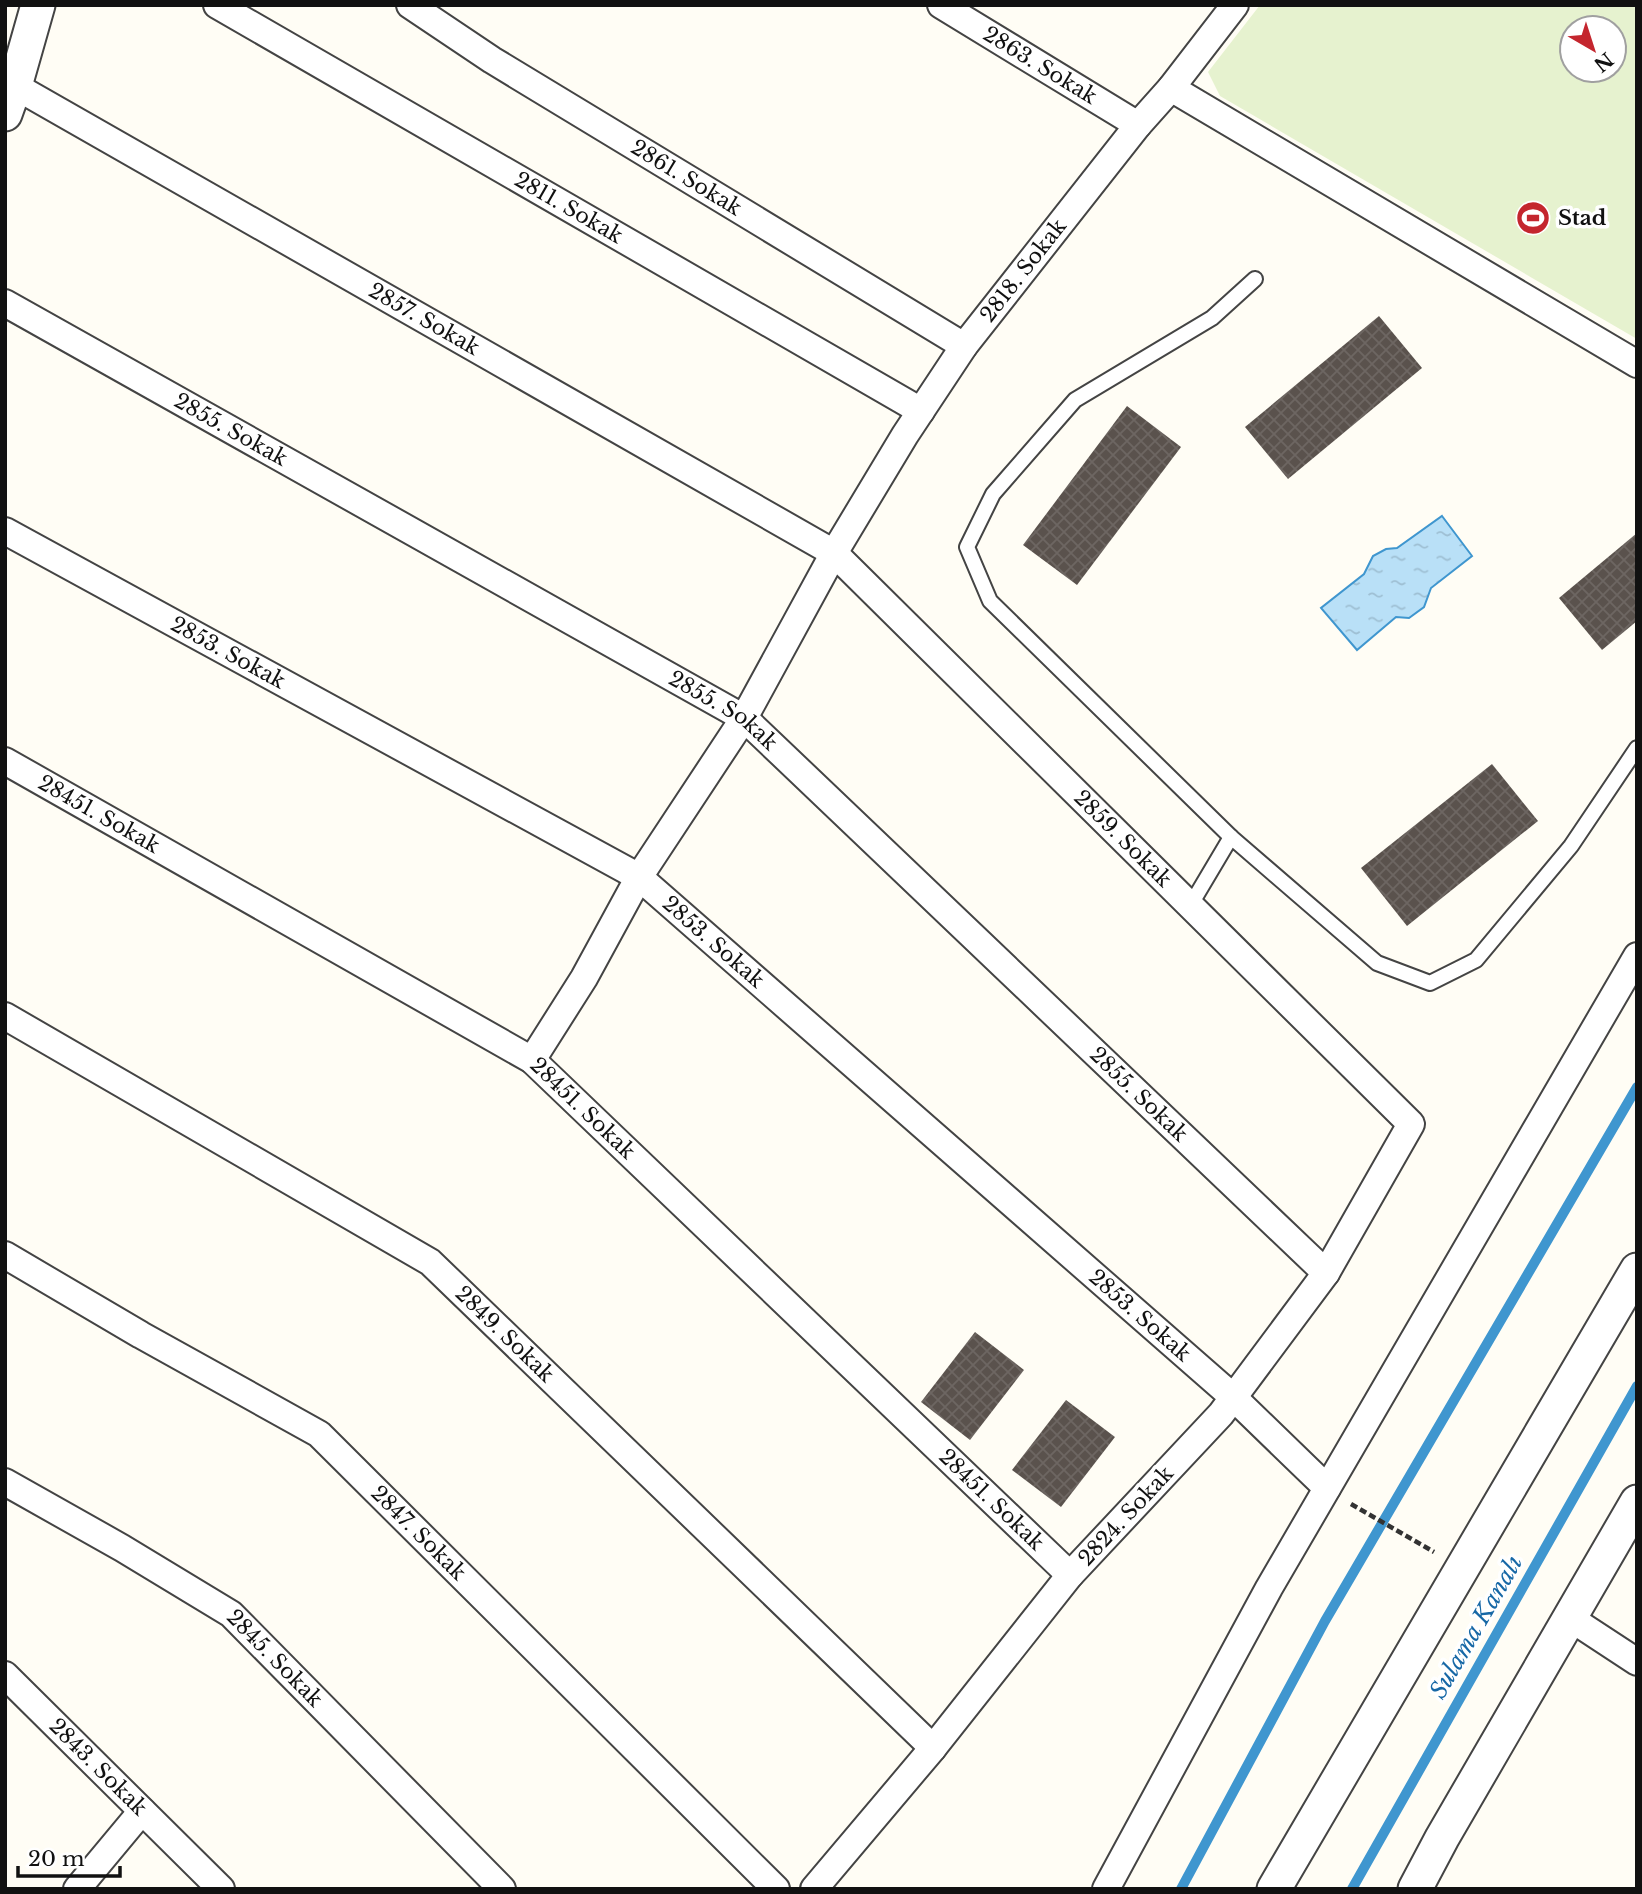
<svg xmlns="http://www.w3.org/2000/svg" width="1642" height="1894" font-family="'Libre Baskerville',serif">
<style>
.pitch{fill:#e6f2cf;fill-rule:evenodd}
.water{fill:url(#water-ripples);stroke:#3f96cf;stroke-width:2}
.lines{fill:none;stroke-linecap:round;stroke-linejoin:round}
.stream{stroke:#3f96cf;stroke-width:10}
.building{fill:url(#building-cross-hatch)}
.service-casing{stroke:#444;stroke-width:18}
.minor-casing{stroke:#444;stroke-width:30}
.tertiary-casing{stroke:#444;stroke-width:37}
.path{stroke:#333;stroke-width:4.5;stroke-dasharray:7 3.5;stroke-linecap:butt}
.service{stroke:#fff;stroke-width:14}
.minor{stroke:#fff;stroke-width:26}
.tertiary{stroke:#fff;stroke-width:33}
.labels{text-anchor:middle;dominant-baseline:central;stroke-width:7;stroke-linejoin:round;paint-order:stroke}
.street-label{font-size:21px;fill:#111;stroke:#fff}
.poi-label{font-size:21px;font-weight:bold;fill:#111;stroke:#fff;text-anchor:start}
.water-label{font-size:23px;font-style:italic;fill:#1768a6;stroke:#fff}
</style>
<defs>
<pattern id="water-ripples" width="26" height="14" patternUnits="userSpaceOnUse" patternTransform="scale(1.75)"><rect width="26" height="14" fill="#b9e0f7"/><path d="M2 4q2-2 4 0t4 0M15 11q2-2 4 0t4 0" fill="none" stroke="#9ebfd3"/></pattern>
<pattern id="building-cross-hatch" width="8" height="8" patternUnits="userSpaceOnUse" patternTransform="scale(1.75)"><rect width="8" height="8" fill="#5a524d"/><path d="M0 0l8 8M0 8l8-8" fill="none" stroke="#6d6662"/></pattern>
</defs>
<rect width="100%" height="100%" fill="#fffdf5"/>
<!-- pitch -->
<path class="pitch" d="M 1260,5 L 1637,5 L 1637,339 L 1220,96 L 1208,72 ZM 1572,28 L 1614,28 L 1614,70 L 1572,70 Z"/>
<!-- water -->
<polygon class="water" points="1442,516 1472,556 1431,588 1424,607 1409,618 1396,617 1357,650 1321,608 1364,574 1373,556 1386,549 1397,548"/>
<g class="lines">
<!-- stream -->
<g class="stream">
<polyline points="1181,1889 1325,1621 1637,1087"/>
<polyline points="1352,1889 1637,1386"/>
</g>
</g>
<!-- building -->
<g class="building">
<polygon points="1379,316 1422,368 1288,479 1245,427"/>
<polygon points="1127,406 1181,447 1077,585 1023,545"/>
<polygon points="1637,533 1637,621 1602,650 1559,598"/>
<polygon points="1492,764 1538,821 1407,926 1361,868"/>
<polygon points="975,1332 1024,1370 970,1440 921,1402"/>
<polygon points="1066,1400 1115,1437 1061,1507 1012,1470"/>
</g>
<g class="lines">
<!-- service casing -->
<g class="service-casing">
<g id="service">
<polyline points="1231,837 990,601 967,547 993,494 1075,400 1212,318 1255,279"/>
<polyline points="1190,906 1231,837 1377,963 1430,983 1476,960 1571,846 1637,748"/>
</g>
</g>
<!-- minor casing -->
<g class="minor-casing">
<g id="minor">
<path id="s1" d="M 217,5 L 921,411"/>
<path id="s2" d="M 410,5 L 492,60 L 964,346"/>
<path id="s3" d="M 941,5 L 1138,125"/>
<path id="s4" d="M 15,86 L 834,553 L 1411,1124 L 1326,1273 L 1221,1414 L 1070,1575 L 933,1748 L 814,1889"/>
<polyline points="1171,88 1637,364"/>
<path id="s5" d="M 5,303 L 744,718 L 1326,1273"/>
<path id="s6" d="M 5,531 L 639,877 L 1233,1397 L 1327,1488"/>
<path id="s7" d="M 5,761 L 532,1060 L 1070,1575"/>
<path id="s8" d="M 5,1016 L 430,1262 L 933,1748"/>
<path id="s9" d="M 532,1060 L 584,978 L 639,877 L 744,718 L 834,553 L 905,435 L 964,346 L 1138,125 L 1171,88 L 1235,5"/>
<path id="s10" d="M 5,1255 L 141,1335 L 319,1434 L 776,1889"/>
<path id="s11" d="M 5,1482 L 122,1548 L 231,1614 L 502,1889"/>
<polyline points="1570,1618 1637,1662"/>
<path id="s12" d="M 5,1675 L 221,1889"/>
<polyline points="77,1889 142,1811"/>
<polyline points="1106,1889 1269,1588 1637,956"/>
</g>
</g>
<!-- tertiary casing -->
<g class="tertiary-casing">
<g id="tertiary">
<polyline points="5,114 15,86 38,5"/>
<polyline points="1274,1889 1637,1270"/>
<polyline points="1415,1889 1442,1838 1637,1502"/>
</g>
</g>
<!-- path -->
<polyline class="path" points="1351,1504 1434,1552"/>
<!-- service -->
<use href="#service" class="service"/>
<!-- minor -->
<use href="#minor" class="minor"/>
<!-- tertiary -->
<use href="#tertiary" class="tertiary"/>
</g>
<!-- icons -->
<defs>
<g id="stadium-disc" transform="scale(1.75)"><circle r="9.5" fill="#c4262e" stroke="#fff"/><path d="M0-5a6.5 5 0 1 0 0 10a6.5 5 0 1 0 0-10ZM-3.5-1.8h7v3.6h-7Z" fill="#fff"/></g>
</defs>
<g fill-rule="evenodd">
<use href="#stadium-disc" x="1533" y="218"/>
</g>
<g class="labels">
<!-- street labels -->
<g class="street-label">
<text stroke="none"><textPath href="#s3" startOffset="116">2863. Sokak</textPath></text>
<text stroke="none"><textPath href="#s2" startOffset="326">2861. Sokak</textPath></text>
<text stroke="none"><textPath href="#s1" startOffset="406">2811. Sokak</textPath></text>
<text stroke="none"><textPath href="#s9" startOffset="931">2818. Sokak</textPath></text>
<text stroke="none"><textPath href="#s4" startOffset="471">2857. Sokak</textPath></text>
<text stroke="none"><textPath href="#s5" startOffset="259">2855. Sokak</textPath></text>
<text stroke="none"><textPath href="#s6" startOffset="254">2853. Sokak</textPath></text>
<text stroke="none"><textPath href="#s5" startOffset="826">2855. Sokak</textPath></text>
<text stroke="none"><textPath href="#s7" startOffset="108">28451. Sokak</textPath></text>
<text stroke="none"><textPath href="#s4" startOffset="1349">2859. Sokak</textPath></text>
<text stroke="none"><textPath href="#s6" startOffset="821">2853. Sokak</textPath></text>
<text stroke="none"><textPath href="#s5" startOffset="1393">2855. Sokak</textPath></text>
<text stroke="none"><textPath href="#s7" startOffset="676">28451. Sokak</textPath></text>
<text stroke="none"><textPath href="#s6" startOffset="1388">2853. Sokak</textPath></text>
<text stroke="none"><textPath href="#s8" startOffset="595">2849. Sokak</textPath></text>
<text stroke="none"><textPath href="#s7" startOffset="1242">28451. Sokak</textPath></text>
<text transform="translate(1126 1516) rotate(-47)">2824. Sokak</text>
<text stroke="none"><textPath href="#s10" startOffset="502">2847. Sokak</textPath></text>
<text stroke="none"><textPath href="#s11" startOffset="324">2845. Sokak</textPath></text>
<text stroke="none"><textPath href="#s12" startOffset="131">2843. Sokak</textPath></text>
</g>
<!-- poi labels -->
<g class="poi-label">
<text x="1558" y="218">Stad</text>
</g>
<!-- water labels -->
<g class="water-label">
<text transform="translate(1476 1627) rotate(-60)">Sulama Kanalı</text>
</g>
</g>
<!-- border -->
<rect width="1642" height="1894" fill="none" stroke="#111111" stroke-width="14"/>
<!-- north arrow -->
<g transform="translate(1593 49) rotate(141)"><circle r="33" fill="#ffffff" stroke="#a0a0a0" stroke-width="2"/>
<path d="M0-5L12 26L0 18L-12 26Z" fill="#c4262e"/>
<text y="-10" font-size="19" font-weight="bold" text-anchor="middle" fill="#111111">N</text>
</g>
<!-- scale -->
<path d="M18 1866v10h102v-10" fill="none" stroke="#111111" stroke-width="3.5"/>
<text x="28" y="1866" font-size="21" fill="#111111" stroke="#ffffff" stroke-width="5" paint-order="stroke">20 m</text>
</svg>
